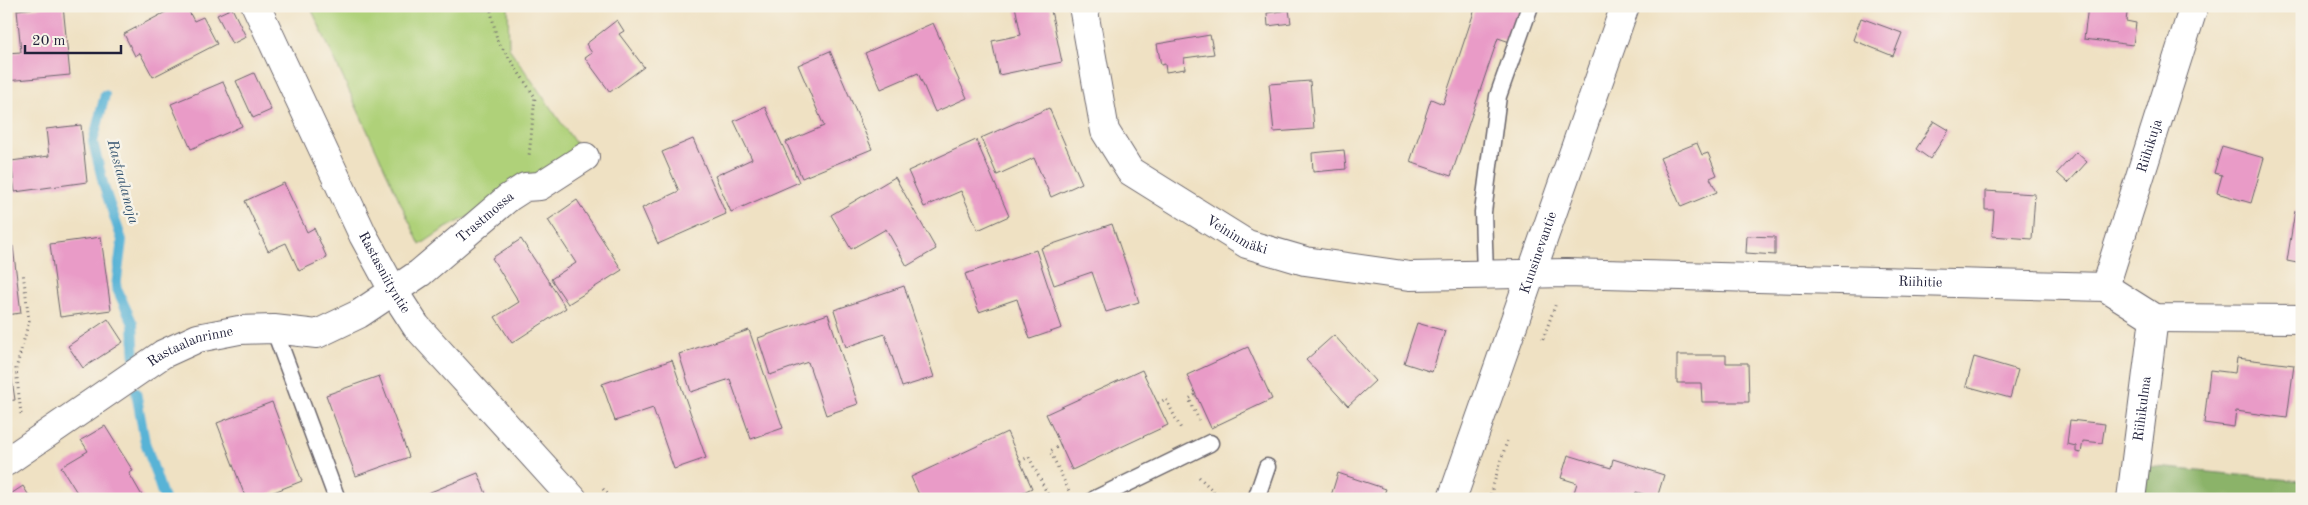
<svg xmlns="http://www.w3.org/2000/svg" width="2308" height="505" font-family="'Old Standard TT',serif">
<style>
.green{fill:#afd179;stroke:#687a5a}
.forest{fill:#8bb369;stroke:#566a52}
.lines{fill:none;stroke-linecap:round;stroke-linejoin:round}
.stream{stroke:#59b3d6;stroke-width:10}
.building{fill:#e99bc7}
.service-casing{stroke:#6a656b;stroke-width:19}
.minor-casing{stroke:#6a656b;stroke-width:30}
.tertiary-casing{stroke:#6a656b;stroke-width:30}
.path{stroke:#6a656b;stroke-width:3;stroke-dasharray:1 4;stroke-linecap:butt}
.service{stroke:#fff;stroke-width:16}
.minor{stroke:#fff;stroke-width:28}
.tertiary{stroke:#fff;stroke-width:28}
.labels{text-anchor:middle;dominant-baseline:central;stroke-width:5;stroke-linejoin:round;paint-order:stroke}
.street-label{font-size:14px;fill:#22223b;stroke:#f7f3e8}
.water-label{font-size:15px;font-style:italic;fill:#355571;stroke:#f7f3e8}
</style>
<rect width="100%" height="100%" fill="#f7f3e8"/>
<filter id="ink" filterUnits="userSpaceOnUse"><feTurbulence type="fractalNoise" baseFrequency=".02" numOctaves="2"/><feDisplacementMap in="SourceGraphic" scale="10" xChannelSelector="R" yChannelSelector="G"/><feConvolveMatrix kernelMatrix="1 2 1 2 8 2 1 2 1" color-interpolation-filters="sRGB"/></filter>
<filter id="wash" filterUnits="userSpaceOnUse"><feTurbulence type="fractalNoise" baseFrequency=".0096" numOctaves="4" result="noise"/><feDisplacementMap in="SourceGraphic" scale="20" xChannelSelector="R" yChannelSelector="G"/><feGaussianBlur stdDeviation="1.12" result="paint"/><feColorMatrix in="noise" values="0 0 0 0 0 0 0 0 0 0 0 0 0 0 0 0 0 1.4 0 .05"/><feComposite in="paint" operator="in"/></filter>
<g filter="url(#wash)">
<rect width="100%" height="100%" fill="#efe1c3"/>
<!-- green -->
<polygon class="green" points="310,6 508,6 509,48 585,157 444,229 420,245"/>
<!-- forest -->
<polygon class="forest" points="2136,465 2302,481 2302,499 2131,499"/>
<g class="lines">
<!-- stream -->
<g class="stream">
<polyline points="105,95 93,142 104,187 122,240 116,287 133,324 135,362"/>
<polyline points="136,392 145,442 164,499"/>
</g>
</g>
<g id="blocks">
<!-- building -->
<g class="building">
<polygon points="54,6 63,6 70,75 6,81 6,53 21,52 17,10"/>
<polygon points="177,6 186,6 194,21 203,17 217,44 153,77 140,53 135,56 124,34"/>
<polygon points="1015,6 1050,6 1062,62 999,75 992,41 1021,35"/>
<polygon points="1476,6 1522,6 1510,42 1498,38 1451,176 1410,162 1431,99 1443,104"/>
<polygon points="2088,6 2128,6 2126,21 2136,23 2133,45 2084,39"/>
<polygon points="232,8 246,37 232,44 217,15"/>
<polygon points="1289,10 1291,23 1268,26 1267,13"/>
<polygon points="1861,18 1902,33 1893,56 1853,40"/>
<polygon points="617,20 624,31 619,34 644,67 610,92 585,58 592,53 586,44"/>
<polygon points="933,23 967,98 935,112 918,73 881,89 865,53"/>
<polygon points="1210,35 1214,54 1184,58 1185,69 1166,72 1165,64 1161,65 1157,44"/>
<polygon points="830,51 872,149 802,178 786,142 824,126 798,65"/>
<polygon points="254,73 271,110 253,118 236,81"/>
<polygon points="1310,81 1314,129 1274,132 1269,84"/>
<polygon points="223,82 242,126 191,149 171,104"/>
<polygon points="765,107 799,182 731,212 715,176 752,159 734,121"/>
<polygon points="1049,108 1082,183 1051,197 1034,158 997,175 981,138"/>
<polygon points="1934,121 1949,130 1930,159 1916,149"/>
<polygon points="81,125 87,182 15,192 11,161 49,156 46,129"/>
<polygon points="693,139 726,214 658,244 642,208 679,191 662,152"/>
<polygon points="976,140 1009,216 978,230 961,191 924,207 908,171"/>
<polygon points="1697,143 1702,155 1708,153 1717,175 1710,178 1717,192 1681,207 1660,158"/>
<polygon points="2222,146 2264,158 2251,203 2217,193 2222,175 2214,173"/>
<polygon points="1344,150 1346,169 1313,172 1312,153"/>
<polygon points="2076,152 2087,162 2068,183 2057,173"/>
<polygon points="895,177 936,249 907,266 886,229 851,249 831,215"/>
<polygon points="284,183 307,232 314,228 327,258 299,271 286,243 268,251 245,201"/>
<polygon points="1985,191 2035,194 2032,239 1992,236 1994,210 1985,210"/>
<polygon points="577,200 622,270 568,304 551,279 576,263 548,220"/>
<polygon points="2295,211 2302,212 2302,264 2287,261"/>
<polygon points="1112,224 1139,302 1106,312 1092,272 1054,285 1041,248"/>
<polygon points="1747,236 1775,237 1775,255 1746,253"/>
<polygon points="101,237 111,310 60,317 50,244"/>
<polygon points="521,239 566,308 512,343 495,317 519,302 492,258"/>
<polygon points="13,246 21,313 6,315 6,247"/>
<polygon points="1036,250 1062,328 1030,339 1017,299 979,312 965,274"/>
<polygon points="904,286 934,377 902,387 885,334 846,347 834,310"/>
<polygon points="828,314 858,404 826,415 808,362 770,375 758,338"/>
<polygon points="108,319 123,342 83,368 68,346"/>
<polygon points="1417,323 1445,331 1432,372 1404,363"/>
<polygon points="749,330 783,428 751,439 730,379 691,392 679,354"/>
<polygon points="1334,335 1375,381 1348,406 1306,360"/>
<polygon points="1248,347 1272,399 1211,428 1187,375"/>
<polygon points="1677,355 1726,355 1726,363 1748,363 1749,402 1702,402 1701,383 1677,383"/>
<polygon points="1974,357 2018,370 2010,398 1966,386"/>
<polygon points="2237,358 2294,365 2287,418 2236,411 2234,427 2204,423 2210,370 2235,373"/>
<polygon points="6,359 9,359 15,400 6,401"/>
<polygon points="672,360 706,458 674,469 653,408 615,421 602,384"/>
<polygon points="1142,370 1168,425 1072,470 1046,414"/>
<polygon points="379,376 409,457 356,476 326,395"/>
<polygon points="272,402 302,481 256,499 246,499 217,423"/>
<polygon points="2070,420 2105,424 2102,443 2083,441 2081,453 2076,452 2076,446 2067,444"/>
<polygon points="105,426 133,471 129,473 144,499 81,499 61,467 88,451 81,440"/>
<polygon points="1007,432 1032,488 1009,499 921,499 911,477"/>
<polygon points="1568,455 1611,468 1613,459 1664,475 1657,498 1636,492 1634,499 1572,499 1577,483 1561,478"/>
<polygon points="478,473 488,499 413,499"/>
<polygon points="1338,473 1386,489 1382,499 1330,499"/>
<polygon points="23,486 31,499 6,499 6,497"/>
</g>
</g>
</g>
<g filter="url(#ink)">
<use href="#blocks" fill-opacity="0" stroke="#6a656b" stroke-width="1"/>
<g class="lines">
<!-- service casing -->
<g class="service-casing">
<g id="service">
<polyline points="1485,275 1483,212 1498,96 1530,6"/>
<polyline points="274,329 337,499"/>
<polyline points="1095,499 1210,443"/>
<polyline points="1256,499 1267,467"/>
</g>
</g>
<!-- minor casing -->
<g class="minor-casing">
<g id="minor">
<path id="s1" d="M 1083,6 L 1105,131 L 1130,171 L 1247,244 L 1305,261 L 1410,276 L 1566,273 L 2105,287 L 2154,318 L 2302,319"/>
<path id="s2" d="M 2105,287 L 2194,6"/>
<path id="s3" d="M 6,462 L 163,354 L 198,338 L 239,330 L 274,329 L 317,334 L 359,314 L 420,273 L 508,198 L 525,187 L 540,186 L 585,157"/>
<path id="s4" d="M 2131,499 L 2154,318"/>
</g>
</g>
<!-- tertiary casing -->
<g class="tertiary-casing">
<g id="tertiary">
<path id="s5" d="M 256,6 L 363,235 L 394,292 L 416,326 L 573,499"/>
<path id="s6" d="M 1452,499 L 1625,6"/>
</g>
</g>
<!-- path -->
<g class="path">
<polyline points="490,6 497,40 535,97 529,156"/>
<polyline points="1543,339 1556,303"/>
<polyline points="1195,395 1189,399 1199,420"/>
<polyline points="1158,403 1166,399 1182,431"/>
<polyline points="21,414 16,369 29,321 23,272"/>
<polyline points="1061,445 1050,451 1070,493"/>
<polyline points="1020,461 1029,457 1050,499"/>
<polyline points="1199,477 1221,499"/>
<polyline points="603,489 612,499"/>
<polyline points="1489,499 1507,441"/>
</g>
<!-- service -->
<use href="#service" class="service"/>
<!-- minor -->
<use href="#minor" class="minor"/>
<!-- tertiary -->
<use href="#tertiary" class="tertiary"/>
</g>
</g>
<g class="labels">
<!-- street labels -->
<g class="street-label">
<text stroke="none"><textPath href="#s2" startOffset="148">Riihikuja</textPath></text>
<text stroke="none"><textPath href="#s3" startOffset="555">Trastmossa</textPath></text>
<text stroke="none"><textPath href="#s1" startOffset="299">Veininmäki</textPath></text>
<text stroke="none"><textPath href="#s6" startOffset="261">Kuusinevantie</textPath></text>
<text stroke="none"><textPath href="#s5" startOffset="296">Rastasniityntie</textPath></text>
<text stroke="none"><textPath href="#s1" startOffset="989">Riihitie</textPath></text>
<text stroke="none"><textPath href="#s3" startOffset="219">Rastaalanrinne</textPath></text>
<text stroke="none"><textPath href="#s4" startOffset="91">Riihikulma</textPath></text>
</g>
<!-- water labels -->
<g class="water-label">
<text transform="translate(122 182) rotate(75)">Rastaalanoja</text>
</g>
</g>
<!-- margin -->
<rect width="2308" height="505" fill="none" stroke="#f7f3e8" stroke-width="25"/>
<!-- scale -->
<path d="M25 45v8h96v-8" fill="none" stroke="#22223b" stroke-width="2.5"/>
<text x="32" y="45" font-size="15" fill="#22223b" stroke="#f7f3e8" stroke-width="4" paint-order="stroke">20 m</text>
</svg>
